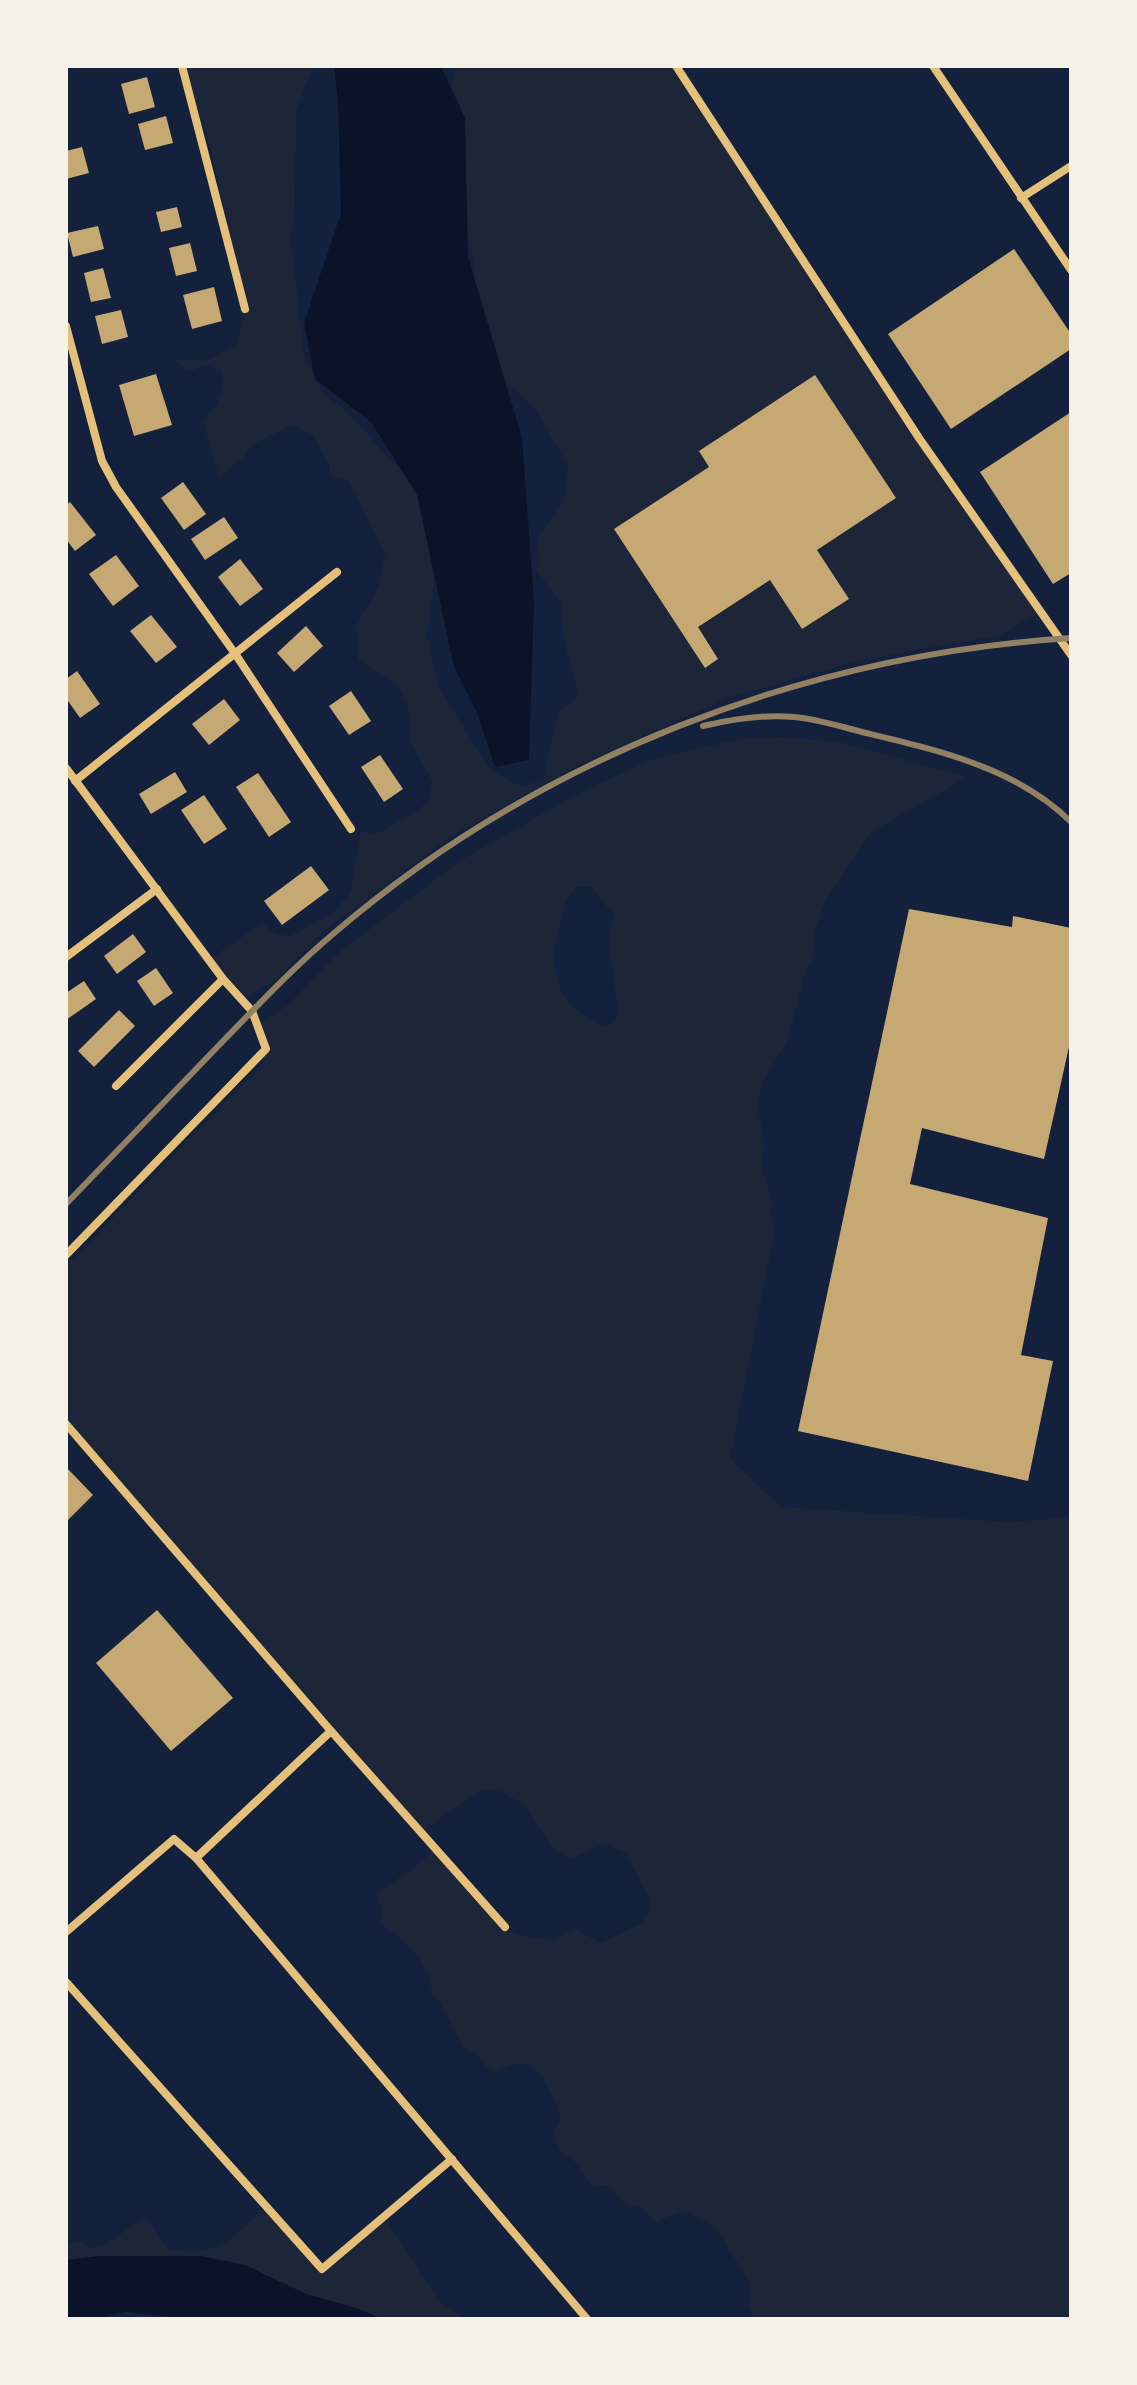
<svg xmlns="http://www.w3.org/2000/svg" width="1137" height="2385" font-family="Spectral,serif">
<style>
.green{fill:#1d2539;fill-rule:evenodd}
.water{fill:#0b132b}
.building{fill:#c6a872}
.lines{fill:none;stroke-linecap:round;stroke-linejoin:round}
.minor{stroke:#e5c07b;stroke-width:8}
.rail{stroke:#918062;stroke-width:6}
</style>
<rect width="100%" height="100%" fill="#14213d"/>
<!-- green -->
<g class="green">
<path d="M 185,66 L 313,66 L 296,110 L 295,205 L 291,240 L 304,356 L 323,393 L 344,409 L 410,480 L 429,518 L 435,576 L 427,634 L 438,687 L 491,770 L 520,786 L 543,780 L 558,712 L 576,700 L 578,694 L 564,641 L 561,603 L 537,571 L 536,558 L 540,534 L 564,501 L 568,466 L 537,411 L 494,369 L 482,348 L 473,258 L 448,150 L 446,114 L 456,66 L 677,66 L 1037,614 L 1000,635 L 857,661 L 725,699 L 568,770 L 448,838 L 321,933 L 277,979 L 238,1002 L 210,959 L 262,923 L 276,934 L 291,936 L 334,912 L 351,891 L 361,831 L 376,834 L 419,810 L 430,798 L 432,781 L 410,741 L 408,707 L 397,684 L 358,659 L 356,626 L 379,587 L 385,553 L 349,480 L 329,474 L 329,465 L 313,435 L 292,425 L 251,445 L 243,458 L 219,477 L 203,421 C 216,406 228,392 221,371 L 206,365 L 188,372 L 176,360 L 207,360 L 236,345 L 244,317 L 245,303 L 213,157 ZM 699,451 L 848,599 L 802,629 L 770,580 L 698,627 L 718,658 L 705,667 L 615,529 L 709,467 Z"/>
<path d="M 781,737 L 840,742 L 967,777 L 870,833 L 827,898 L 815,929 L 812,961 L 807,966 L 787,1042 L 762,1083 L 758,1107 L 764,1142 L 763,1172 L 773,1204 L 771,1212 L 774,1234 L 730,1459 L 781,1507 L 1009,1522 L 1071,1517 L 1071,2319 L 754,2319 L 748,2304 L 751,2292 L 747,2278 L 714,2226 L 683,2211 L 655,2222 L 639,2206 L 627,2205 L 608,2185 L 592,2186 L 574,2161 L 561,2153 L 553,2132 L 561,2120 C 559,2109 554,2100 549,2089 C 533,2058 522,2058 492,2073 L 478,2056 L 463,2048 L 440,2003 L 432,1995 C 431,1960 407,1944 380,1923 L 382,1910 L 376,1893 L 414,1868 L 435,1849 L 505,1927 L 516,1934 L 551,1941 L 575,1929 L 601,1943 L 640,1924 L 648,1913 L 650,1898 L 625,1853 L 604,1844 L 571,1859 L 552,1847 L 525,1805 L 500,1791 L 481,1790 L 425,1829 L 420,1828 L 66,1424 L 66,1266 L 263,1064 L 265,1049 L 255,1027 L 288,1005 L 337,954 L 461,860 L 583,791 L 653,759 L 740,739 ZM 576,887 L 591,887 L 613,914 L 609,938 L 618,1011 L 616,1021 L 606,1027 C 554,1006 547,970 561,920 C 564,907 566,897 576,887 Z"/>
<path d="M 265,2207 L 317,2262 L 323,2264 L 380,2222 L 386,2221 L 443,2305 L 466,2319 L 383,2319 L 356,2308 L 306,2294 L 245,2265 L 200,2256 L 99,2256 L 66,2260 L 66,2246 L 77,2240 L 92,2249 L 104,2245 L 146,2217 L 167,2248 C 215,2260 233,2239 265,2207 Z"/>
</g>
<!-- water -->
<g class="water">
<polygon points="334,66 441,66 465,118 468,257 522,438 534,602 529,760 495,767 477,713 454,667 417,495 371,422 315,379 304,323 341,213 338,101"/>
<polygon points="99,2256 200,2256 245,2265 306,2294 356,2308 383,2319 189,2319 126,2312 93,2319 66,2319 66,2260"/>
</g>
<!-- building -->
<g class="building">
<polygon points="147,77 155,107 129,114 121,84"/>
<polygon points="166,116 173,143 145,150 138,124"/>
<polygon points="82,147 89,173 66,179 66,151"/>
<polygon points="177,207 182,227 161,232 156,212"/>
<polygon points="98,226 104,249 73,257 67,233"/>
<polygon points="190,243 197,271 176,276 169,248"/>
<polygon points="1014,249 1071,334 1071,349 951,429 888,334"/>
<polygon points="103,268 111,298 91,302 84,273"/>
<polygon points="214,287 222,321 192,329 183,295"/>
<polygon points="121,310 128,337 102,344 95,316"/>
<polygon points="156,374 172,425 134,436 119,385"/>
<polygon points="815,375 896,498 817,550 849,599 802,629 770,580 698,627 718,659 705,668 614,529 709,467 699,451"/>
<polygon points="1071,412 1071,573 1053,584 980,472"/>
<polygon points="183,482 206,514 184,530 161,498"/>
<polygon points="70,502 96,535 75,551 66,539 66,505"/>
<polygon points="224,517 238,538 205,560 191,539"/>
<polygon points="116,555 139,586 113,606 89,574"/>
<polygon points="240,559 263,589 240,606 218,577"/>
<polygon points="151,615 177,647 156,663 130,631"/>
<polygon points="306,626 323,646 294,672 277,653"/>
<polygon points="77,671 100,704 80,718 66,698 66,679"/>
<polygon points="351,691 371,721 349,735 329,706"/>
<polygon points="224,699 240,720 209,745 192,724"/>
<polygon points="380,755 403,789 384,802 361,767"/>
<polygon points="175,772 187,792 151,814 139,794"/>
<polygon points="258,773 291,822 269,837 236,787"/>
<polygon points="204,795 227,829 204,844 181,810"/>
<polygon points="311,866 329,890 282,925 264,901"/>
<polygon points="909,909 1012,927 1013,916 1071,928 1071,1038 1044,1159 922,1128 910,1184 1048,1218 1021,1355 1053,1361 1028,1481 798,1431"/>
<polygon points="133,934 146,952 117,974 104,956"/>
<polygon points="156,968 173,993 154,1006 137,981"/>
<polygon points="84,981 96,999 66,1020 66,993"/>
<polygon points="119,1010 135,1026 94,1067 78,1051"/>
<polygon points="66,1467 93,1495 66,1522"/>
<polygon points="157,1610 233,1698 171,1751 96,1663"/>
</g>
<g class="lines">
<!-- minor -->
<g class="minor">
<polyline points="182,66 245,309"/>
<polyline points="676,66 919,438 1071,655"/>
<polyline points="933,66 1071,270"/>
<polyline points="1021,198 1071,166"/>
<polyline points="66,326 102,461 116,487 236,655 351,829"/>
<polyline points="66,768 223,979 252,1011 266,1049 66,1255"/>
<polyline points="75,781 337,572"/>
<polyline points="66,957 157,889"/>
<polyline points="116,1086 223,979"/>
<polyline points="66,1424 331,1731 505,1927"/>
<polyline points="196,1858 331,1731"/>
<polyline points="66,1932 174,1839 196,1858 587,2319"/>
<polyline points="66,1982 322,2269 452,2159"/>
</g>
<!-- rail -->
<g class="rail">
<path d="M 703,726 C 733,719 764,714 794,717 C 818,719 842,727 866,733 C 937,750 1017,768 1071,822"/>
<path d="M 66,1204 C 119,1149 172,1094 225,1039 C 260,1003 295,966 333,934 C 538,758 802,655 1071,638"/>
</g>
</g>
<!-- border -->
<rect width="1137" height="2385" fill="none" stroke="#f6f1e7" stroke-width="136"/>
</svg>
